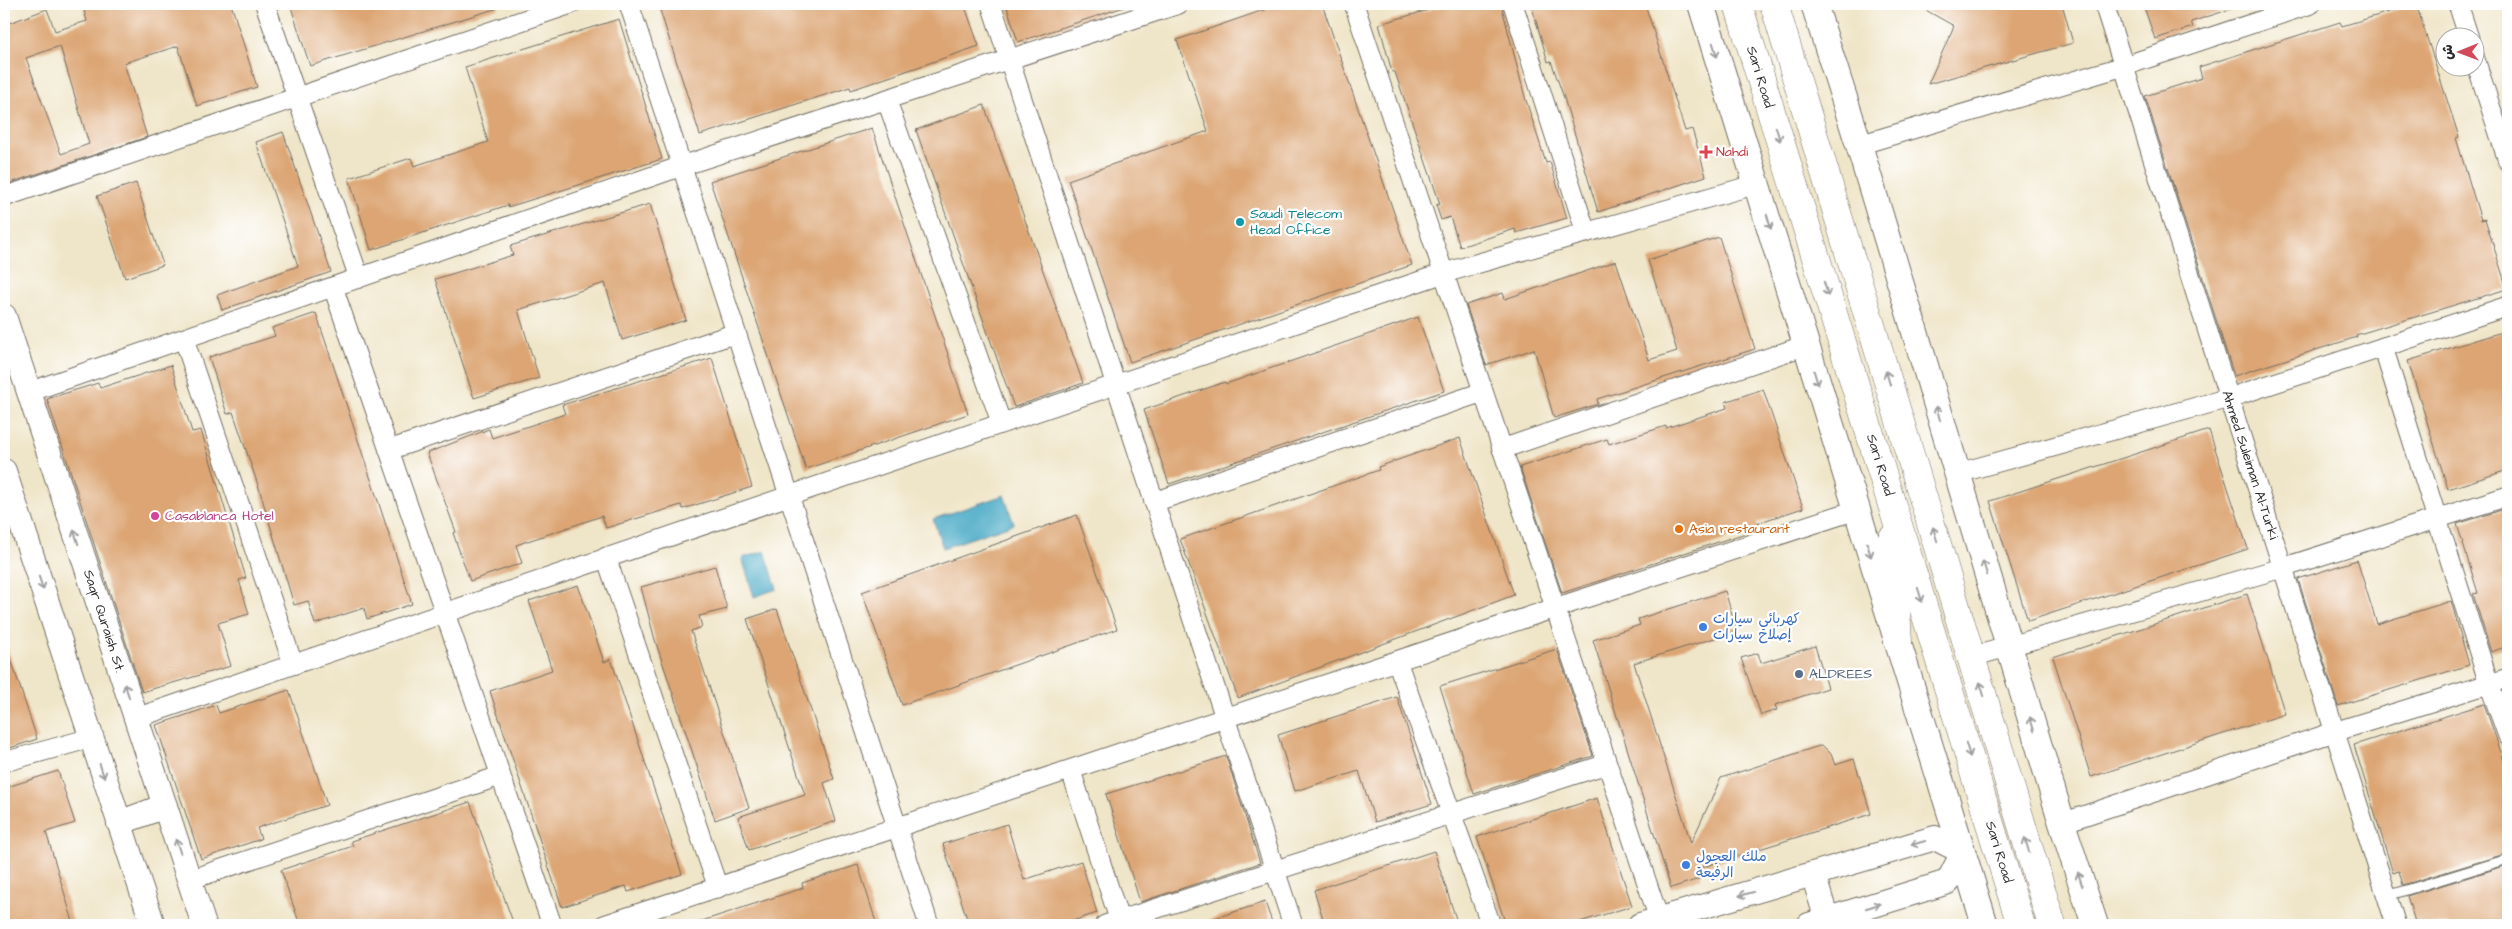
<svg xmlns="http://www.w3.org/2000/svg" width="2512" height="929" font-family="'Architects Daughter','Playpen Sans Arabic',sans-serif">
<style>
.water{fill:#46a9c5;stroke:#386a78}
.building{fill:#dca573;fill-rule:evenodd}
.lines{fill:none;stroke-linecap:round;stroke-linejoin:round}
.service-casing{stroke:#706c62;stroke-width:11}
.minor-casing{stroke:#706c62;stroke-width:21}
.tertiary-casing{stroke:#706c62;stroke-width:26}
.secondary-casing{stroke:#706c62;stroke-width:28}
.primary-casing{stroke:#706c62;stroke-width:29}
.service{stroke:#fff;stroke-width:9}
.minor{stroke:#fff;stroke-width:19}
.tertiary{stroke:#fff;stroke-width:24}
.secondary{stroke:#fff;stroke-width:26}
.primary{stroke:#fff;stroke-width:28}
.oneway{stroke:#a0a0a0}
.health-dot{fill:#e0444e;stroke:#fff;stroke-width:2}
.culture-dot{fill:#0f9aa8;stroke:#fff;stroke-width:2}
.hotel-dot{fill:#d1479c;stroke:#fff;stroke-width:2}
.food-dot{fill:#e8710a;stroke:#fff;stroke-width:2}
.shop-dot{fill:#3f7fe0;stroke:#fff;stroke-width:2}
.service-dot{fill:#5c6f8a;stroke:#fff;stroke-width:2}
.labels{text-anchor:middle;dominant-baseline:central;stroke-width:4.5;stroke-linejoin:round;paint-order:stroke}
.street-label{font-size:14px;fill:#2b2b2b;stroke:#fff}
.health-label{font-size:14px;fill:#be3a42;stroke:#fff;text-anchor:start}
.culture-label{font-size:14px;fill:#0d838f;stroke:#fff;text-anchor:start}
.hotel-label{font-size:14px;fill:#b23c85;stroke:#fff;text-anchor:start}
.food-label{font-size:14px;fill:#c56008;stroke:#fff;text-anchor:start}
.shop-label{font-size:14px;fill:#366cbe;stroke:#fff;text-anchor:start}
.service-label{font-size:14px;fill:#4e5e75;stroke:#fff;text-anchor:start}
</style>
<rect width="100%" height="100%" fill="#fff"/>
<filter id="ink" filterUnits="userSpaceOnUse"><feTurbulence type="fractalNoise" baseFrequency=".02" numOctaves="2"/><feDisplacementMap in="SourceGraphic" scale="10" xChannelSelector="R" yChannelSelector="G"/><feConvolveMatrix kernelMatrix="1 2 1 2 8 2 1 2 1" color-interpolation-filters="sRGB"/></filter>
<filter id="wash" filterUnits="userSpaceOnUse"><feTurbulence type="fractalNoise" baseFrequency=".0096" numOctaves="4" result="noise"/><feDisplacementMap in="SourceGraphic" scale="20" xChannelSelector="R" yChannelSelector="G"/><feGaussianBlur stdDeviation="1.12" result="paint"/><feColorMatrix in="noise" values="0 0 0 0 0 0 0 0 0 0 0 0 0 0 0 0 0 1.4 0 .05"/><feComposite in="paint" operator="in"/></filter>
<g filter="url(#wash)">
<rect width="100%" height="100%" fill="#efe5c8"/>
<!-- water -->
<g class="water">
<polygon points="1004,495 1014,524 943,548 933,519"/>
<polygon points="765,551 777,589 754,597 742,558"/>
</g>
<g id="blocks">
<!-- building -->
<g class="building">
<path d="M 94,4 L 231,4 L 257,87 L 197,106 L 178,46 L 124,63 L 147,137 L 4,185 L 4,25 L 47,9 L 55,31 L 87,21 L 83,7 ZM 60,46 L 89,144 L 61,154 L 26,58 Z"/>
<polygon points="290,4 498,4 498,8 310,66"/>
<polygon points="658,4 964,4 979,46 851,90 850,87 700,135"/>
<polygon points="1006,4 1123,4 1124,7 1018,42"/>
<polygon points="1281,4 1322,4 1412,265 1130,362 1068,180 1208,131 1177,40"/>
<polygon points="1450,4 1501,4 1525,97 1546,163 1550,162 1567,218 1516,233 1515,229 1460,247 1450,217 1441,220 1436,205 1440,204 1395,72 1392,72 1379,24"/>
<polygon points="1531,4 1645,4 1685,131 1692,129 1706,176 1598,212 1564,98 1551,61 1548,62"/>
<polygon points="1915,4 2062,4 2073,43 1928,84 1954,26"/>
<polygon points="2143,4 2236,4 2237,7 2191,22 2193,27 2155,39"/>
<polygon points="2416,4 2459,137 2456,138 2481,220 2485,219 2507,289 2356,335 2357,337 2234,376 2145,96 2202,78 2199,67 2340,22 2342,26"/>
<polygon points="619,19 662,159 508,207 508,205 371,250 349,178 411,158 414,166 488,142 465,67"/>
<polygon points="984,105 1083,383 1014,407 916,130"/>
<polygon points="872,128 968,414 806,469 710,181"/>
<polygon points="283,132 331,272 222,310 217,295 298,266 256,142"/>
<polygon points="136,183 163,265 125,278 97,196"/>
<polygon points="650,204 686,320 622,340 605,283 518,310 539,378 474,398 435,279 513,255 510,246"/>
<polygon points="1719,237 1755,349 1597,399 1598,404 1554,418 1534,349 1486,365 1466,305 1503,293 1505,299 1616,261 1649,360 1677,351 1648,260"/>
<polygon points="316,313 412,604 367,619 364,608 315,624 308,601 294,605 259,488 233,412 227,414 209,357 275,336 272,328"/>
<polygon points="1418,317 1444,391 1169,484 1144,410 1225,382 1226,384"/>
<polygon points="2508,330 2508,470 2448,489 2408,361"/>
<polygon points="712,358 752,487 683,509 681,505 606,528 602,516 516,545 522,563 470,581 453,533 456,532 427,453 489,429 492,438 565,414 562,405"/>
<polygon points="171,365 192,432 201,430 246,578 239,580 249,614 218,623 231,666 142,692 47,399 98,383 100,388"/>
<polygon points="1763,389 1803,508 1757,523 1758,529 1562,593 1520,467 1607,439 1609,444 1666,426 1666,428 1727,408 1725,402"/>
<polygon points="2209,430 2248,549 2028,621 1990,501"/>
<polygon points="1460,438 1514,595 1238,698 1180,539 1379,470 1378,467"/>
<polygon points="2508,508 2508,646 2491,652 2473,594 2478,593 2457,524"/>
<polygon points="1077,515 1117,629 902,705 862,592"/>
<polygon points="2357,560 2377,624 2451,601 2469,665 2338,706 2298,579"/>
<polygon points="715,566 727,609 699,616 702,627 691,631 749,808 715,820 655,640 641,587"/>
<polygon points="578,585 604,662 611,659 682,874 628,892 626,886 562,907 490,691 552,670 529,601"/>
<polygon points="1725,591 1737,631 1634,663 1691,843 1721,778 1822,745 1831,754 1835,765 1854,759 1871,814 1699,868 1702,878 1671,888 1593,640 1640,625 1638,619"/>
<polygon points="2247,594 2285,714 2091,777 2053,657"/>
<polygon points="777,609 834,779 824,783 836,821 749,850 738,817 805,795 747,619"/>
<polygon points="1815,646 1828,688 1775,705 1777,710 1761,715 1741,658 1758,653 1761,663"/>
<polygon points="7,647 37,739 4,750 4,648"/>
<polygon points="1557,649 1593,756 1474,794 1440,686"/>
<polygon points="289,690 327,805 257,828 261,839 201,859 156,725 216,705 219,713"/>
<polygon points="1397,697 1432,804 1375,822 1359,771 1295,791 1278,735"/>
<polygon points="2484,704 2508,772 2508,853 2403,885 2399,871 2393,873 2354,745"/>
<polygon points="1226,756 1260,863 1140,902 1106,794"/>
<polygon points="58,771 75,823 46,832 74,925 4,925 4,788"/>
<polygon points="1597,798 1632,906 1570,925 1506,925 1477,837"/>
<polygon points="470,802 514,925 300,925 281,870 353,846 351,841"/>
<polygon points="1007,824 1024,880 1081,861 1097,913 1060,925 969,925 943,844"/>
<polygon points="1434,851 1458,925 1325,925 1314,890"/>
<polygon points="858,865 877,925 700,925 699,922 803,888 802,883"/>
<polygon points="2508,865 2508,925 2416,925 2407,896"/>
<polygon points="1265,902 1273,925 1204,925 1203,922"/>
</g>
</g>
</g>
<g filter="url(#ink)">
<use href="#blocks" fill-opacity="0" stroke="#706c62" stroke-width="1"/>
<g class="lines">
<!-- service casing -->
<g class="service-casing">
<polyline id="service" points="2387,896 2508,859"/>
</g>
<!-- minor casing -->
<g class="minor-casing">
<g id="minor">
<polyline points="265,4 359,278"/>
<polyline points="629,4 929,925"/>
<polyline points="991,4 1293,925"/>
<polyline points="1354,4 1659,919"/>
<polyline points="1513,4 1586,233"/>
<polyline points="2104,4 2396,925"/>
<polyline points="2458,4 2469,38"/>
<polyline points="2474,56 2508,161"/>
<polyline points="887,101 1001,422"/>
<polyline points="1859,145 2124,66 2311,4"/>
<polyline points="4,197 571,4"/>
<polyline points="333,287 552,925"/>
<polyline points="184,339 293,664"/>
<polyline points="2383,347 2489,684 2508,736"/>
<polyline points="29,392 682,166 1179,4"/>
<polyline points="1502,449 1806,345"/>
<polyline points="389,450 736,333"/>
<polyline points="1955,474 2229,398 2508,306"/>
<polyline points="1154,502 1483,392"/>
<polyline points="606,557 718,888"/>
<polyline points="1972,657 2282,568 2508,496"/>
<polyline points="1397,661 1491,925"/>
<polyline points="136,718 1444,273 1757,184"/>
<polyline points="4,762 91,738"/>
<polyline points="1071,771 1121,925"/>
<polyline points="2062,823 2334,732 2508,678"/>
<polyline points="189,880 500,776"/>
<polyline points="604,925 1555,608 1856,510"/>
<polyline points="1105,925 1607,764"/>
</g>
</g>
<!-- tertiary casing -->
<g class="tertiary-casing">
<g id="tertiary">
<polyline points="4,316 204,925"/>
<polyline points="4,471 153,925"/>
<polyline points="119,823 165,806"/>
<polyline points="1813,874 1827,920"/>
<polyline points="1640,925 1935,838 1963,852 1948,882 1809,925"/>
</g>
</g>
<!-- secondary casing -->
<g class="secondary-casing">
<g id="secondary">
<polyline points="1701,4 1985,925"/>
<polyline points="1814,4 1859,145 2062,823 2095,925"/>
</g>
</g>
<!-- primary casing -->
<g class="primary-casing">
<g id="primary">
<polyline points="1738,4 2021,925"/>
<polyline points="1774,4 2052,925"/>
<polyline points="1892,539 1898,642"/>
</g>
</g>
<!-- service -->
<use href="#service" class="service"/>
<!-- minor -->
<use href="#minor" class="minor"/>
<!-- tertiary -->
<use href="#tertiary" class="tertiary"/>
<!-- secondary -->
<use href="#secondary" class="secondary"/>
<!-- primary -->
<use href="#primary" class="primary"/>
</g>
<!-- one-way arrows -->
<defs><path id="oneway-shaft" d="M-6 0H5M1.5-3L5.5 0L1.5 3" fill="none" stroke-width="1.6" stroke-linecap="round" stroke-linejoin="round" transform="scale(1.25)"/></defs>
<g class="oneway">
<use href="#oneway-shaft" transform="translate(1715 50) rotate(73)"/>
<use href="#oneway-shaft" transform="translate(1778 134) rotate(73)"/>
<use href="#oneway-shaft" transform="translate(1769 222) rotate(73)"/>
<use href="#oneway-shaft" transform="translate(1826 289) rotate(73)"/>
<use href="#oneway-shaft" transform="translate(1816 378) rotate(73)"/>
<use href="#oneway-shaft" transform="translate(1888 378) rotate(-107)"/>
<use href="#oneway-shaft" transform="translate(1938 413) rotate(-106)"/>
<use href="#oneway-shaft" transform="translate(1935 534) rotate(-107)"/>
<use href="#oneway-shaft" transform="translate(76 537) rotate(-108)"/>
<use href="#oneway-shaft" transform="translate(1869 550) rotate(73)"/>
<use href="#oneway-shaft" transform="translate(1985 568) rotate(-107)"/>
<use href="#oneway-shaft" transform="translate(41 583) rotate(72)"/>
<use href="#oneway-shaft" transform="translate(1920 595) rotate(73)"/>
<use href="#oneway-shaft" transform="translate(1982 689) rotate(-107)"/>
<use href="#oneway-shaft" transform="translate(127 691) rotate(-108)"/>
<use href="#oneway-shaft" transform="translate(2032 724) rotate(-107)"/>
<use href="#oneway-shaft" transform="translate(1968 750) rotate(73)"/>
<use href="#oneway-shaft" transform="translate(102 771) rotate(72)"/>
<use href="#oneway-shaft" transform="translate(1918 843) rotate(164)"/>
<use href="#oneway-shaft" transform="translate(2027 845) rotate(-106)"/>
<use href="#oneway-shaft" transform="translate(178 846) rotate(-108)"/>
<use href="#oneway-shaft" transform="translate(2080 879) rotate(-108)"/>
<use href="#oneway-shaft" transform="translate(1746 894) rotate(164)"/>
<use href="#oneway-shaft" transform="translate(1873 906) rotate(-17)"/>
</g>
</g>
<!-- markers -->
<path class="health-dot" d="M1703.5 144.5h5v5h5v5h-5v5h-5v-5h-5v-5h5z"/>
<circle class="culture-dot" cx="1240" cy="222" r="5"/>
<circle class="hotel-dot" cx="155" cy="516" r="5"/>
<circle class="food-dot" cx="1679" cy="529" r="5"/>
<g class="shop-dot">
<circle cx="1703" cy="627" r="5"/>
<circle cx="1686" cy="865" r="5"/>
</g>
<circle class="service-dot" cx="1799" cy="674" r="5"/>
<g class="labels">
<!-- street labels -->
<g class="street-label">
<text transform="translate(1760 77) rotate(73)">Sari Road</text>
<text transform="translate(1880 465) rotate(73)">Sari Road</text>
<text transform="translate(2250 465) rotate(72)">Ahmed Suleiman Al-Turki</text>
<text transform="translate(104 621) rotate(72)">Saqr Quraish St.</text>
<text transform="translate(1999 852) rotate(73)">Sari Road</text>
</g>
<!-- health labels -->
<g class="health-label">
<text x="1716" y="152">Nahdi</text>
</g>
<!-- culture labels -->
<g class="culture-label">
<text x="1250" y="214">Saudi Telecom<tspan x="1250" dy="16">Head Office</tspan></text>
</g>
<!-- hotel labels -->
<g class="hotel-label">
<text x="165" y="516">Casablanca Hotel</text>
</g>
<!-- food labels -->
<g class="food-label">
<text x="1689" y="529">Asia restaurant</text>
</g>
<!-- shop labels -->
<g class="shop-label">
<text x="1713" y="619">كهربائي سيارات<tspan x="1713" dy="16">إصلاح سيارات</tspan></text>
<text x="1696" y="857">ملك العجول<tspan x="1696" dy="16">الرفيعة</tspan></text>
</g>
<!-- service labels -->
<g class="service-label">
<text x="1809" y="674">ALDREES</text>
</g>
</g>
<!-- margin -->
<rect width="2512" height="929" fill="none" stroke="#fff" stroke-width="20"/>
<!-- north arrow -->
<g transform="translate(2460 52) rotate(269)"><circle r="24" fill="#ffffff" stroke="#aaaaaa"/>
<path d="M0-4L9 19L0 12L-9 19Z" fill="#d1495b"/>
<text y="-8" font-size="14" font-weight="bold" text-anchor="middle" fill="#2b2b2b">ش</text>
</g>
</svg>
